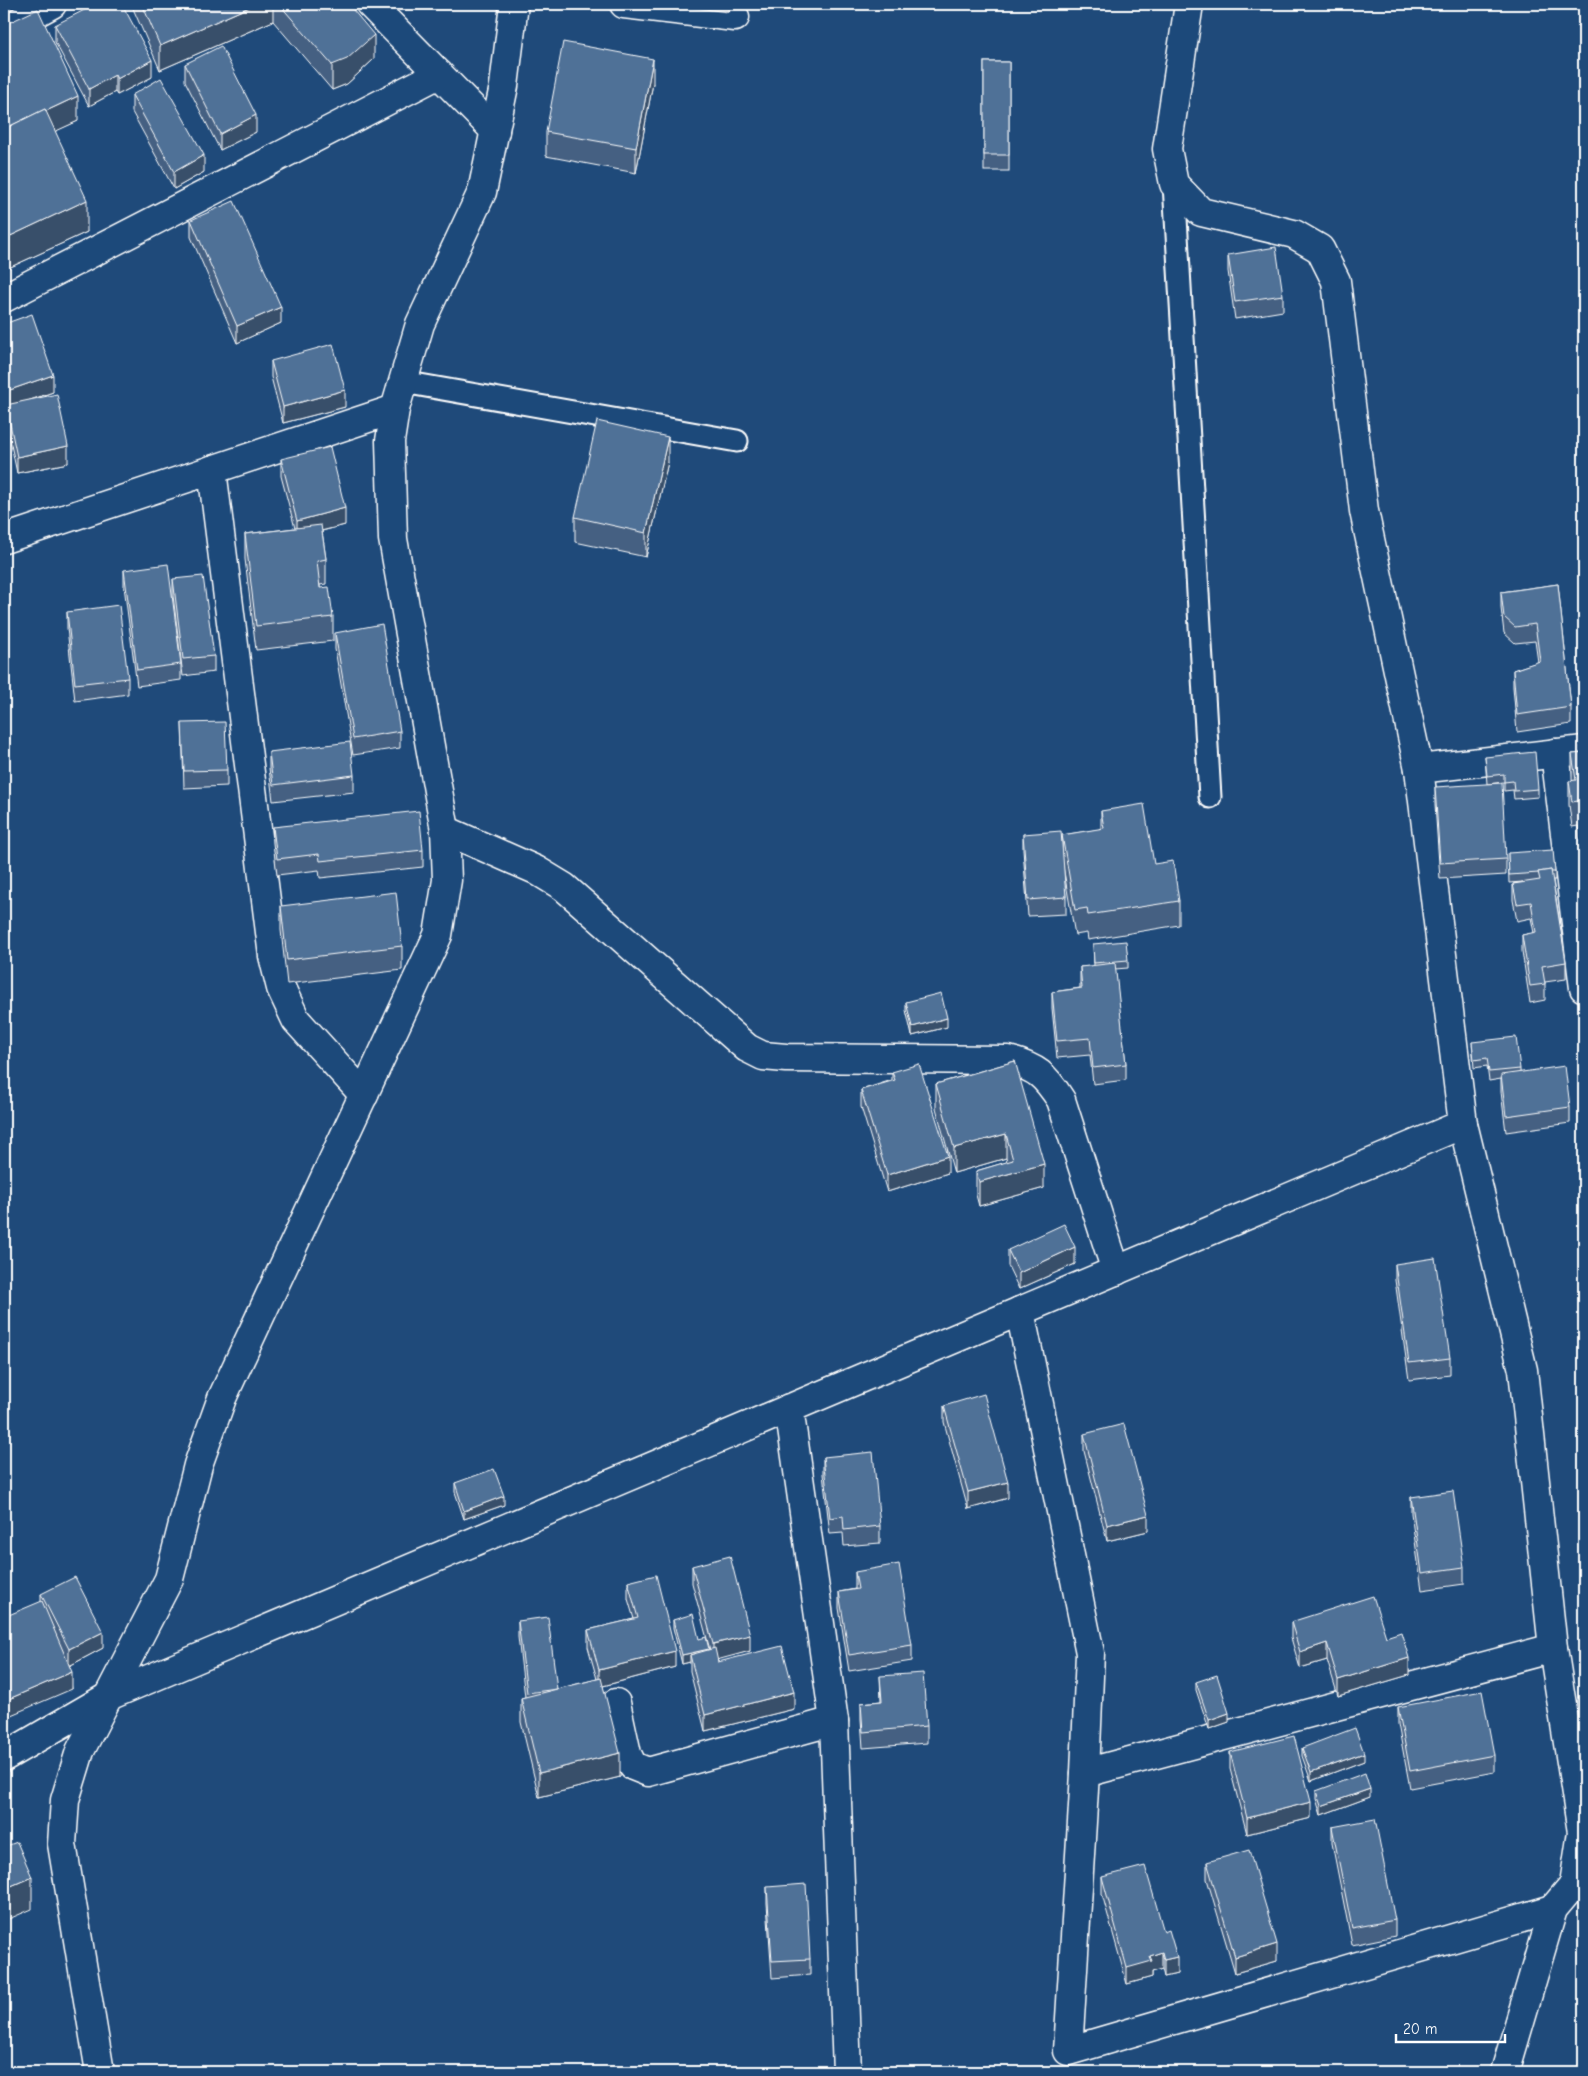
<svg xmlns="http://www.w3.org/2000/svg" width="1588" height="2076" font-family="'Comic Neue',sans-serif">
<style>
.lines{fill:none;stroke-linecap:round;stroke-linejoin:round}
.lane-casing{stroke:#fff;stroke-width:25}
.street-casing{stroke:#fff;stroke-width:31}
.lane{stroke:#1f4a7a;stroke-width:21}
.street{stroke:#1f4a7a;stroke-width:28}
.wall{fill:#456182;stroke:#fff}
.shaded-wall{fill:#384f6a;stroke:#fff}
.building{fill:#507197;stroke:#fff}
</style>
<rect width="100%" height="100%" fill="#1f4a7a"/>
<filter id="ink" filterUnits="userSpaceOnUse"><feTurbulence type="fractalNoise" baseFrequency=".02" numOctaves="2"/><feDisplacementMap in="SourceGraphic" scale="10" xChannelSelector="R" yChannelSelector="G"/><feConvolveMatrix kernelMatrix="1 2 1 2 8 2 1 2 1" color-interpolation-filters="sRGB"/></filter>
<g filter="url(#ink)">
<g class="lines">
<!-- lane casing -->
<g class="lane-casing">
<g id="lane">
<polyline points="1174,184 1210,797"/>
<polyline points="403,382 737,441"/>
</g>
</g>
<!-- street casing -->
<g class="street-casing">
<g id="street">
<polyline points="370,4 495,131"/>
<polyline points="624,4 735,17"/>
<polyline points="1189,4 1167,149 1174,184 1201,212 1294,234 1320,249 1336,281 1364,511 1419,769"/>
<polyline points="4,30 52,4"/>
<polyline points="4,298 439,74"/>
<polyline points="212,470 273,956 281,988 296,1020 364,1095"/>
<polyline points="4,539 395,409"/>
<polyline points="1555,753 1584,988"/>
<path d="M 445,830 L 536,870 L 564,887 L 747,1048 L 763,1056 L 786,1058 L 1008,1060 C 1037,1068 1045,1075 1061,1100 L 1116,1271"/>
<polyline points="1463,1124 1523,1370 1553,1648 1582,1832 1574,1884 1553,1909 1505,2072"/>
<polyline points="1020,1311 1090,1653 1085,1773 1068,2051 1553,1909"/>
<polyline points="789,1408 834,1721 847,2072"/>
<polyline points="616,1703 627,1754 633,1766 648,1772 834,1721"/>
<polyline points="4,1757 111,1695 1463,1124 1419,769 1584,750"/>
<polyline points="1085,1773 1553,1648"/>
<polyline points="100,2072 62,1844 65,1800 80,1751 169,1579 198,1465 222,1398 438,935 447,880 445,830 393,539 390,441 395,409 420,324 482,192 504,86 514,4"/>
</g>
</g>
<!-- lane -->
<use href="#lane" class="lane"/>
<!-- street -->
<use href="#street" class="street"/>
</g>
<!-- wall -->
<g class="wall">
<polygon points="131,4 348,4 374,59 347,84 332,90 273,21 160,70"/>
<polygon points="666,4 729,4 728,12"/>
<polygon points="4,25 78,121 55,131 87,232 4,270"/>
<polygon points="55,25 152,77 117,95 115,92 89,106 55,42"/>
<rect x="984" y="62" width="25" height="109"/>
<polygon points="185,64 256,132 220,150 185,81"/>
<polygon points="653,83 636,173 546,156 546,132"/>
<polygon points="132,95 204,172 174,189 132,112"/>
<polygon points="191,220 281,323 237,343 191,237"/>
<polygon points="1228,255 1283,295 1283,311 1235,319 1228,271"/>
<polygon points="4,324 53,392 34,399 68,463 17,473 6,421 6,408 4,409"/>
<polygon points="271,361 345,407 283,423 271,377"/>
<polygon points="281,459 345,525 322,531 326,559 326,584 320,585 320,588 333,617 333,641 256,650 245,559 245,534 295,528 281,476"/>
<polygon points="668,462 646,557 575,542 575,517"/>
<polygon points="124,570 181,664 181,680 137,686 124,586"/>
<polygon points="173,579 214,656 214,672 183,676 173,596"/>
<polygon points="1558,584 1571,707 1571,724 1517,732 1513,687 1513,670 1538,662 1535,641 1515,643 1504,633 1501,608 1501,592"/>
<polygon points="67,612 128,678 128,694 75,701 67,628"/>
<polygon points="335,633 400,731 400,748 353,755 335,649"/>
<polygon points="182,723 227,770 227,786 184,788"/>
<polygon points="1581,746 1584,746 1584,886 1578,826 1572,827 1569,805 1569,781 1572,781 1572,754 1581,753"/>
<polygon points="269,752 354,775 354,792 273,801 269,768"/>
<polygon points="1485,757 1538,789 1538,797 1514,799 1513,790 1504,791 1504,782 1487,784"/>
<polygon points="1435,787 1506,859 1506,875 1440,879 1435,804"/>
<polygon points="1101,811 1154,864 1179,901 1179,925 1088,940 1087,933 1075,935 1063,866 1066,897 1066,914 1028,916 1023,850 1023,834 1062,852 1062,835 1101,829"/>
<polygon points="273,827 423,850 423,867 320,878 319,870 277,875 273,843"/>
<polygon points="1508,853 1555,872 1555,880 1553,880 1566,962 1566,979 1545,982 1545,1000 1530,1003 1522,951 1522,935 1534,933 1531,918 1517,921 1513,900 1513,884 1523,882 1509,883"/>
<polygon points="281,906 402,946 402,970 287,984 281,930"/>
<polygon points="1093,944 1128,960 1128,968 1115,969 1126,1064 1126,1080 1093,1084 1090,1055 1057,1058 1052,1008 1052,992 1080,988 1080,967 1094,966"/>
<polygon points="906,1002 947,1027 912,1036 906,1010"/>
<polygon points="1472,1042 1520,1069 1520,1072 1570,1107 1570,1123 1506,1132 1501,1092 1501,1079 1489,1081 1487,1066 1474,1068"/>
<polygon points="1015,1061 1044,1188 979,1206 976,1195 976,1171 1007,1162 1006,1158 954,1173 936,1108 936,1084"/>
<polygon points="892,1072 948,1173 887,1192 861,1107 861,1090 892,1080"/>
<polygon points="1008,1250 1075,1264 1019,1289 1008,1266"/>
<polygon points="1395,1264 1450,1358 1450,1375 1409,1380 1395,1280"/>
<polygon points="944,1406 1008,1498 968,1509 944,1422"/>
<polygon points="1084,1434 1148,1531 1107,1541 1084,1451"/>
<polygon points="823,1457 880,1526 880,1543 844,1546 843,1533 830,1534 823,1474"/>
<polygon points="455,1483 504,1505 464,1519 455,1492"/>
<polygon points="1411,1497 1464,1567 1464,1584 1422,1590 1411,1513"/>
<polygon points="692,1566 750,1651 717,1659 718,1662 794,1709 705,1731 690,1671 690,1662 682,1664 673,1628 673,1620 699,1639 709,1650 710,1650 692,1583"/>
<polygon points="855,1572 912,1645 912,1661 849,1671 839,1608 839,1592 855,1589"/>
<polygon points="628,1582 675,1667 603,1686 620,1777 539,1797 521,1722 521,1698 525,1697 518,1637 518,1621 557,1689 597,1679 588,1647 588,1630 634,1619 628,1599"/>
<polygon points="41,1594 103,1648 69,1666 72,1689 41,1601"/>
<polygon points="1291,1622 1386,1637 1409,1675 1338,1696 1327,1660 1300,1668 1291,1638"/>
<polygon points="880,1676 927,1726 927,1743 863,1748 861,1719 861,1703 881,1701"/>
<polygon points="1196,1682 1229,1722 1209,1729 1196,1690"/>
<polygon points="1398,1707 1494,1755 1494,1772 1410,1788 1398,1724"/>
<polygon points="1302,1748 1364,1761 1311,1781 1302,1756"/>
<polygon points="1230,1752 1311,1818 1247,1834 1230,1769"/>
<polygon points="1316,1791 1370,1797 1321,1815 1316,1799"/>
<polygon points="1332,1827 1395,1920 1395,1936 1352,1945 1332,1843"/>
<polygon points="1207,1862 1277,1961 1235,1973 1207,1879"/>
<polygon points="1102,1877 1164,1932 1177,1974 1164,1977 1162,1969 1152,1972 1152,1977 1127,1984 1102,1894"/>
<polygon points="767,1887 810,1959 810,1975 772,1978 767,1903"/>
</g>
<!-- shaded-wall -->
<g class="shaded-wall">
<polygon points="4,4 11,4 4,7"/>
<polygon points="256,4 273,4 273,21 160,70 160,46"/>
<polygon points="374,35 374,59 347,84 332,90 332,65"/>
<polygon points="653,59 653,83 636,173 636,148"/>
<polygon points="152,60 152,77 117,95 117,79"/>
<polygon points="115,75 115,92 89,106 89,89"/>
<polygon points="78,96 78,121 4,155 4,131"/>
<polygon points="256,115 256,132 220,150 220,134"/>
<polygon points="204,155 204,172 174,189 174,172"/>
<polygon points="87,200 87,232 4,270 4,239"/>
<polygon points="281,307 281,323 237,343 237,326"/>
<polygon points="53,375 53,392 7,408 6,405 6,408 4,409 4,392"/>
<polygon points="345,390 345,407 283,423 283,407"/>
<polygon points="668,437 668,462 646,557 646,533"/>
<polygon points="68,446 68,463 17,473 17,457"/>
<polygon points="345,508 345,525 297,537 297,521"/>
<polygon points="947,1018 947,1027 912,1036 912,1027"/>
<polygon points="1006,1134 1006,1158 954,1173 954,1148"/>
<polygon points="948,1156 948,1173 887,1192 887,1175"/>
<polygon points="1044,1164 1044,1188 979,1206 979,1182"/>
<polygon points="1075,1247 1075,1264 1019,1289 1019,1273"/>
<polygon points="1008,1482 1008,1498 968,1509 968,1492"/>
<polygon points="504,1496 504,1505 464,1519 464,1511"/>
<polygon points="1148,1515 1148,1531 1107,1541 1107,1525"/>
<polygon points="103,1632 103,1648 69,1666 69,1649"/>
<polygon points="750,1635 750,1651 713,1661 713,1644"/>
<polygon points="1327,1643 1327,1660 1300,1668 1300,1652"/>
<polygon points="709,1649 709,1657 690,1655 690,1662 682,1664 682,1655"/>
<polygon points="675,1651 675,1667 599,1687 599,1670"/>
<polygon points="1409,1658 1409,1675 1338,1696 1338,1680"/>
<polygon points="72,1672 72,1689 4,1718 4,1701"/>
<polygon points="794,1692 794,1709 705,1731 705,1715"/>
<polygon points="1229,1713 1229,1722 1209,1729 1209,1720"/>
<polygon points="620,1753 620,1777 539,1797 539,1773"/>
<polygon points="1364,1753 1364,1761 1311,1781 1311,1772"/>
<polygon points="1370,1789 1370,1797 1321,1815 1321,1806"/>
<polygon points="1311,1802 1311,1818 1247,1834 1247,1818"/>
<polygon points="32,1877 32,1909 4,1921 4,1889"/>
<polygon points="1277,1944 1277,1961 1235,1973 1235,1957"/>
<polygon points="1162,1952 1162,1969 1152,1972 1152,1977 1127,1984 1127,1968 1150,1956"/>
<polygon points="1177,1957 1177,1974 1164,1977 1164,1960"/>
</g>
<!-- building -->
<g class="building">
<polygon points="96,4 122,4 152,60 117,79 115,75 89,89 55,25"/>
<polygon points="142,4 256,4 160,46"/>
<polygon points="279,4 348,4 374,35 347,59 332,65"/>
<polygon points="38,9 78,96 46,111 45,109 4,129 4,52 7,51 4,44 4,25"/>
<polygon points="563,42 653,59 636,148 546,132"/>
<polygon points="221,46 256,115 220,134 185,64"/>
<rect x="984" y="62" width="25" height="93"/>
<polygon points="161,78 204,155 174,172 132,95"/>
<polygon points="45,109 87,200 4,239 4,129"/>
<polygon points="234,201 281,307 237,326 191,220"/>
<polygon points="1276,247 1283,295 1235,302 1228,255"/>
<polygon points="32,314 53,375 4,392 4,324"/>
<polygon points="333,344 345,390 283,407 271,361"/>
<polygon points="57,394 68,446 17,457 6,405"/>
<polygon points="597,421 668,437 646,533 575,517"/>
<polygon points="330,447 345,508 297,521 281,459"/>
<polygon points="321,525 326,559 317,561 320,588 329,587 333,617 256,626 245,534"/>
<polygon points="168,564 181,664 137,670 124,570"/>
<polygon points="203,576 214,656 183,659 173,579"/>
<polygon points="1558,584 1571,707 1517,715 1513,670 1540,661 1535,624 1515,627 1504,617 1501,592"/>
<polygon points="119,605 128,678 75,684 67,612"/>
<polygon points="382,624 400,731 353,739 335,633"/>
<polygon points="225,722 227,770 184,771 182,723"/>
<polygon points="350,742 354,775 273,785 269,752"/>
<polygon points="1581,746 1584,746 1584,861 1578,801 1572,802 1569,781 1576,780 1572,754 1583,753"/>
<polygon points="1535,752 1538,789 1514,791 1513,781 1504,782 1504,774 1487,776 1485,757"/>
<polygon points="1502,783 1506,859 1440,863 1435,787"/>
<polygon points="1144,804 1154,864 1173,861 1179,901 1088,915 1087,908 1075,910 1062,835 1104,828 1101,811"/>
<polygon points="419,811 423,850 320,861 319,854 277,859 273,827"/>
<polygon points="1061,831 1066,897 1028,900 1023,834"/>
<polygon points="1553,850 1555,872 1551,872 1551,870 1538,872 1539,873 1509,875 1508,853"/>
<polygon points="1551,870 1566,962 1542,966 1545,984 1530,986 1522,935 1536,932 1531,902 1517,904 1513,884 1540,880 1538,872"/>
<polygon points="396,892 402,946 287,960 281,906"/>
<polygon points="1126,941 1128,960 1094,963 1093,944"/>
<polygon points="1115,963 1126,1064 1093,1068 1090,1038 1057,1041 1052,992 1082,988 1080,967"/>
<polygon points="941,993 947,1018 912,1027 906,1002"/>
<polygon points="1516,1037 1520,1069 1489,1072 1487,1058 1474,1060 1472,1042"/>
<polygon points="1015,1061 1044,1164 979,1182 976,1171 1013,1160 1006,1134 954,1148 936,1084"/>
<polygon points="919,1064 948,1156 887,1175 861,1090 895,1080 892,1072"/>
<polygon points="1565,1066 1570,1107 1506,1116 1501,1075"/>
<polygon points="1064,1224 1075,1247 1019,1273 1008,1250"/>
<polygon points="1435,1258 1450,1358 1409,1363 1395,1264"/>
<polygon points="984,1394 1008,1482 968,1492 944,1406"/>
<polygon points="1124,1424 1148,1515 1107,1525 1084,1434"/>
<polygon points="873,1452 880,1526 844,1530 843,1516 830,1518 823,1457"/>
<polygon points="494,1469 504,1496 464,1511 455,1483"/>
<polygon points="1453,1491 1464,1567 1422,1573 1411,1497"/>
<polygon points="730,1556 750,1635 713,1644 692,1566"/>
<polygon points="899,1564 912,1645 849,1655 839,1592 858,1589 855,1572"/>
<polygon points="656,1575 675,1651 599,1670 588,1630 638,1618 628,1582"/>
<polygon points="75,1577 103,1632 69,1649 41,1594"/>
<polygon points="1373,1596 1386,1637 1401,1632 1409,1658 1338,1680 1327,1643 1300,1652 1291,1622"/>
<polygon points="42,1601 72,1672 4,1701 4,1617"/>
<polygon points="693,1614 699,1639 706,1637 709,1649 682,1655 673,1620"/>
<polygon points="548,1617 557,1689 527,1693 518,1621"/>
<polygon points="782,1646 794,1692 705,1715 690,1655 715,1648 718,1662"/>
<polygon points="923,1673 927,1726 863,1732 861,1703 882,1701 880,1676"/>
<polygon points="1217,1675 1229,1713 1209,1720 1196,1682"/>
<polygon points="601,1678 620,1753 539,1773 521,1698"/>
<polygon points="1482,1691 1494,1755 1410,1771 1398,1707"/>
<polygon points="1355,1728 1364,1753 1311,1772 1302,1748"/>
<polygon points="1294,1736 1311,1802 1247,1818 1230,1752"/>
<polygon points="1365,1773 1370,1789 1321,1806 1316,1791"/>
<polygon points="1375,1819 1395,1920 1352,1928 1332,1827"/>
<polygon points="17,1842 32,1877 4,1889 4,1847"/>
<polygon points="1249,1850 1277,1944 1235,1957 1207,1862"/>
<polygon points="1145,1866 1164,1932 1169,1930 1177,1957 1164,1960 1162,1952 1150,1956 1152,1961 1127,1968 1102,1877"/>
<polygon points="806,1884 810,1959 772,1961 767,1887"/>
<polygon points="917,2070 917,2072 884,2072"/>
</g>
</g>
<!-- margin -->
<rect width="1588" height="2076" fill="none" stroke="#1f4a7a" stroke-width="20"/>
<rect x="10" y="10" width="1568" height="2056" fill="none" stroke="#fff" stroke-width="2" filter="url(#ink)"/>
<!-- scale -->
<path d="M1396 2034v8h109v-8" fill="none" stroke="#ffffff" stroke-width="2.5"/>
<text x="1403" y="2034" font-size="15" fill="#ffffff" stroke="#1f4a7a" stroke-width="4" paint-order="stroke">20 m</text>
</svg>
